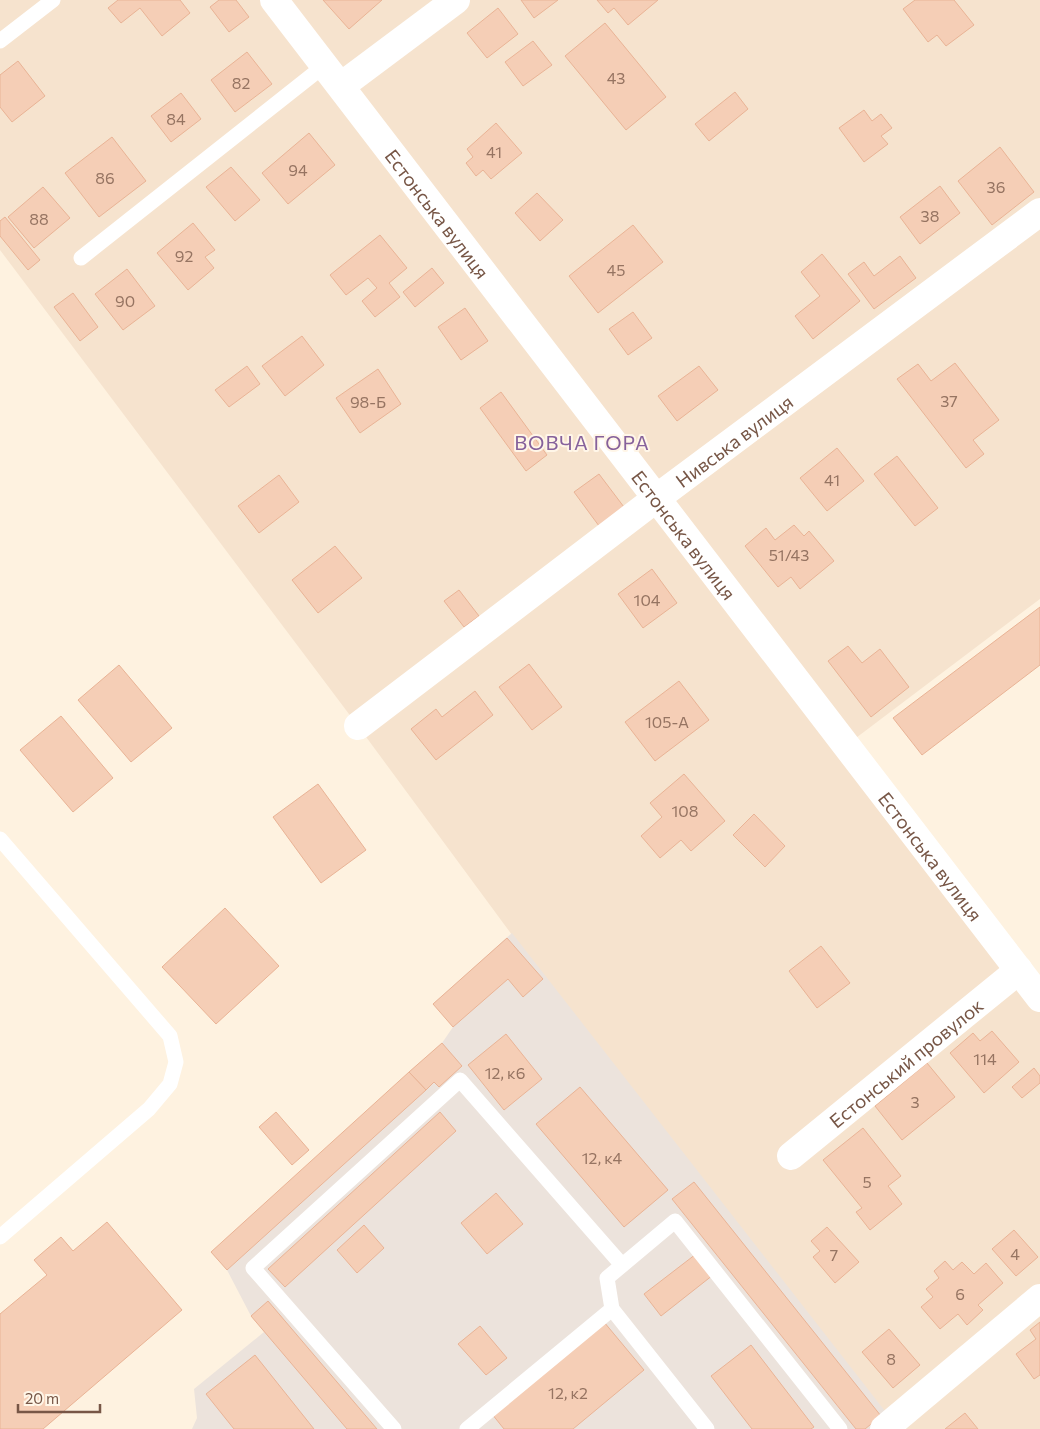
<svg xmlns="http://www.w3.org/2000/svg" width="1040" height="1429" font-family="Commissioner,sans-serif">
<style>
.residential{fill:#f6e3ce}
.industrial{fill:#ece3dc}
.building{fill:#f5ceb6;stroke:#e9b395}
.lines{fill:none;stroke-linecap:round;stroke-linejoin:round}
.lane{stroke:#fff;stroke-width:15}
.street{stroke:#fff;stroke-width:28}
.secondary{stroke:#fff;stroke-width:28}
.labels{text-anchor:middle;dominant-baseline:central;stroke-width:4;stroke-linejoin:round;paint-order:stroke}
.number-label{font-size:16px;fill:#967462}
.street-label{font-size:19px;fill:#775646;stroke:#fff6e8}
.neighbourhood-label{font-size:20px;letter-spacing:1px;fill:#86619b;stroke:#fff6e8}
</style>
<rect width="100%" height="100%" fill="#fef2e0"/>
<!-- residential -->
<polygon class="residential" points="0,0 1040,0 1040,599 840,750 1040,1009 1040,1429 892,1429 546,981 358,726 0,250"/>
<!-- industrial -->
<polygon class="industrial" points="512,933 899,1429 192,1429 197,1418 194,1389 264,1332 251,1316 227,1270 211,1252 442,1043 453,1027 433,1004"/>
<!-- building -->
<g class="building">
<polygon points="118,0 180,0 190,13 162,36 140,8 121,23 108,8"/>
<polygon points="219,0 236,0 249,17 229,32 210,7"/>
<polygon points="323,0 382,0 349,29"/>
<polygon points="521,0 558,0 534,18"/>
<polygon points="597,0 658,0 628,25 614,8 608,13"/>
<polygon points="915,0 954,0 974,25 946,46 937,35 928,42 903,9"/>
<polygon points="498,8 518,34 487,58 467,33"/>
<polygon points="605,23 666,97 626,130 565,56"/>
<polygon points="533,41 552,65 523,86 505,62"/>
<polygon points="247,52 272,84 235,112 211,80"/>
<polygon points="18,61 45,96 12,122 0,107 0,75"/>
<polygon points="735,92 748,109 709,141 695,124"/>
<polygon points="181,93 201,119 171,142 151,116"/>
<polygon points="864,110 872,121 881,114 892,128 881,136 888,144 864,162 839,128"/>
<polygon points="496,123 522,153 491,179 483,170 476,176 466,163 473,157 467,149"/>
<polygon points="309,133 335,165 288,204 262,173"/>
<polygon points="112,137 146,181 99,217 65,173"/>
<polygon points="1000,147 1034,192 992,225 958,181"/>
<polygon points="231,167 260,200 235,221 206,187"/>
<polygon points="940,186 960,213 920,244 900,217"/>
<polygon points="43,187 70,218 34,248 8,217"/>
<polygon points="537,193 563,220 540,241 515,213"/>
<polygon points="5,217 40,260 28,270 0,236 0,221"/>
<polygon points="193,223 215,250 205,257 214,268 188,290 157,253"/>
<polygon points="633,225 663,262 598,313 569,276"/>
<polygon points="380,235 407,268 389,283 400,297 375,317 362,301 377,288 368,278 346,295 330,275"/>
<polygon points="822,254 860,301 813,339 795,316 820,296 801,272"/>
<polygon points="900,256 916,278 874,309 848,274 864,262 874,276"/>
<polygon points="432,268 444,283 415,307 403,292"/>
<polygon points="127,269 155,306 123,330 95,294"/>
<polygon points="73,293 98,327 80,341 54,307"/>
<polygon points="465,308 488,341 461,360 438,327"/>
<polygon points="633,312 652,338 628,355 609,329"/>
<polygon points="302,336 324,365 285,396 262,366"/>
<polygon points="955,363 999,420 973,440 984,454 966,468 897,379 918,364 931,381"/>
<polygon points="247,366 260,384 229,407 215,390"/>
<polygon points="699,366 718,390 677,421 658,396"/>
<polygon points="378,369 401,404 360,433 336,398"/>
<polygon points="501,392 547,455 526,471 480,408"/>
<polygon points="837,448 864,481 827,511 800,478"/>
<polygon points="897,456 938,508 915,526 874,474"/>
<polygon points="599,474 627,511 602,530 574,492"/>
<polygon points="279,475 299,502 259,533 238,506"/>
<polygon points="794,525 804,536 809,531 834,561 800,589 791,577 778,587 745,546 766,528 775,540"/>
<polygon points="335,546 362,578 318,613 292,580"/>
<polygon points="652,569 677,603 643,628 618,594"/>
<polygon points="459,590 479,616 464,627 444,601"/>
<polygon points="1040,607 1040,665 922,755 893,718"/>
<polygon points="848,646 862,663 880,649 909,687 871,717 828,661"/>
<polygon points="529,664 562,707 532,730 499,687"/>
<polygon points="119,665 172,728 131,762 78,700"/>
<polygon points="679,681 709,720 655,761 625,722"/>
<polygon points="475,691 493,715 436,760 411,729 436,709 442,717"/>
<polygon points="61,716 113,778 73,812 20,750"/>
<polygon points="684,774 725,821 691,851 681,840 660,858 641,836 662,817 650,803"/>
<polygon points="318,784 366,850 321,883 273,817"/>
<polygon points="754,814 785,846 765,867 733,835"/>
<polygon points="225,908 279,966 216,1024 162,967"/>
<polygon points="507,938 543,979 523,997 508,979 453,1027 433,1004"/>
<polygon points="821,946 850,983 817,1008 789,971"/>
<polygon points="992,1031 1019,1062 984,1093 950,1053 973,1033 980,1041"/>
<polygon points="506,1034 542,1079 504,1110 468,1065"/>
<polygon points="442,1043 462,1066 439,1087 434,1082 426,1090 409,1072"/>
<polygon points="927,1063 955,1097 902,1140 875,1106"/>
<polygon points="1034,1068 1040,1076 1040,1083 1022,1098 1012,1087"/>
<polygon points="409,1072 426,1090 227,1270 211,1252"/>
<polygon points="580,1087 668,1190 624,1227 536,1124"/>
<polygon points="276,1112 309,1150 292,1165 259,1127"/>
<polygon points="440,1112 456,1131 285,1287 268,1269"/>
<polygon points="863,1128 901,1176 888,1186 902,1204 870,1230 856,1212 862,1208 823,1160"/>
<polygon points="694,1182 881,1416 865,1429 856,1429 672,1199"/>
<polygon points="496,1193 523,1224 487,1254 461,1223"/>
<polygon points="107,1222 182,1310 43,1429 0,1429 0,1314 47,1275 34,1260 61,1237 73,1251"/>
<polygon points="364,1225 384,1248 357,1273 337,1250"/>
<polygon points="827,1227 859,1262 835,1283 813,1257 820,1251 811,1241"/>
<polygon points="1014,1230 1038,1257 1016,1276 992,1249"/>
<polygon points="696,1254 713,1275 661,1316 644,1294"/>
<polygon points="945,1261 953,1270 962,1262 974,1274 986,1263 1003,1283 978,1305 983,1310 967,1325 958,1314 940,1329 921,1307 933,1297 926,1289 939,1278 934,1271"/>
<polygon points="268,1301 377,1429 347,1429 251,1316"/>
<polygon points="604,1322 644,1370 573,1429 504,1429 492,1414"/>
<polygon points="1040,1322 1040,1375 1034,1379 1016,1354 1036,1339 1030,1330"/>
<polygon points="480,1326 507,1358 486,1375 458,1344"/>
<polygon points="889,1329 920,1365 893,1388 862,1352"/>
<polygon points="751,1345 814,1427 811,1429 752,1429 711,1376"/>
<polygon points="255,1355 314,1429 234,1429 206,1394"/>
<polygon points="965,1413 978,1429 945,1429"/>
</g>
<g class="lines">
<!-- lane -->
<g class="lane">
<polyline points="0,41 53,0"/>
<polyline points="81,258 325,65"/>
<polyline points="0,839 170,1036 176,1062 170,1084 149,1109 0,1237"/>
<polyline points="394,1429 253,1268 460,1080 622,1265"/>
<polyline points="467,1429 612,1309"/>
<polyline points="707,1429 612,1309 607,1278 675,1221 840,1429"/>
</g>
<!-- street -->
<g class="street">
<polyline points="341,86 456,0"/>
<path id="s1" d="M 358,726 L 666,491 L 1040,212"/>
<path id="s2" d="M 791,1156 L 1019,970"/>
<polyline points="884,1429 1040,1298"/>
</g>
<!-- secondary -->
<path class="secondary" id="s3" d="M 274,0 L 1040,998"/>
</g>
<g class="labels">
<!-- number labels -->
<g class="number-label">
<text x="616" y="77">43</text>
<text x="241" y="82">82</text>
<text x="176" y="118">84</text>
<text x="494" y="151">41</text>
<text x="298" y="169">94</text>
<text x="105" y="177">86</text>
<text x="996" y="186">36</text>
<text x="930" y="215">38</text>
<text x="39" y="218">88</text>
<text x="184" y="255">92</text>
<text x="616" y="269">45</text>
<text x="125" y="300">90</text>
<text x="949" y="400">37</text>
<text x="368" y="401">98-Б</text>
<text x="832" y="479">41</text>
<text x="789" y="554">51/43</text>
<text x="647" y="599">104</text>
<text x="667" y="721">105-А</text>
<text x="685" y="810">108</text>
<text x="985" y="1058">114</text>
<text x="505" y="1072">12, к6</text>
<text x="915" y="1101">3</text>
<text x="602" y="1157">12, к4</text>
<text x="867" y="1181">5</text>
<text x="1015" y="1253">4</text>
<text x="834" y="1254">7</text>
<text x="960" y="1293">6</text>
<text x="891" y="1358">8</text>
<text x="568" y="1392">12, к2</text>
</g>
<!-- street labels -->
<g class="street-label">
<text stroke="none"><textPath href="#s3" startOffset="269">Естонська вулиця</textPath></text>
<text stroke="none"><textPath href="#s1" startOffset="472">Нивська вулиця</textPath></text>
<text stroke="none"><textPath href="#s3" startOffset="674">Естонська вулиця</textPath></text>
<text stroke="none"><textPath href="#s3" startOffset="1079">Естонська вулиця</textPath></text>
<text stroke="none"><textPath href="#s2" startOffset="148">Естонський провулок</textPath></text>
</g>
<!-- neighbourhood labels -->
<g class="neighbourhood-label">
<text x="582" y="442">ВОВЧА ГОРА</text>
</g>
</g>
<!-- scale -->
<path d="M18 1404v8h82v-8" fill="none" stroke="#775646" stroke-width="2.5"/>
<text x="25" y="1404" font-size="15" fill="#775646" stroke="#fff6e8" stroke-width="4" paint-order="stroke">20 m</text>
</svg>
